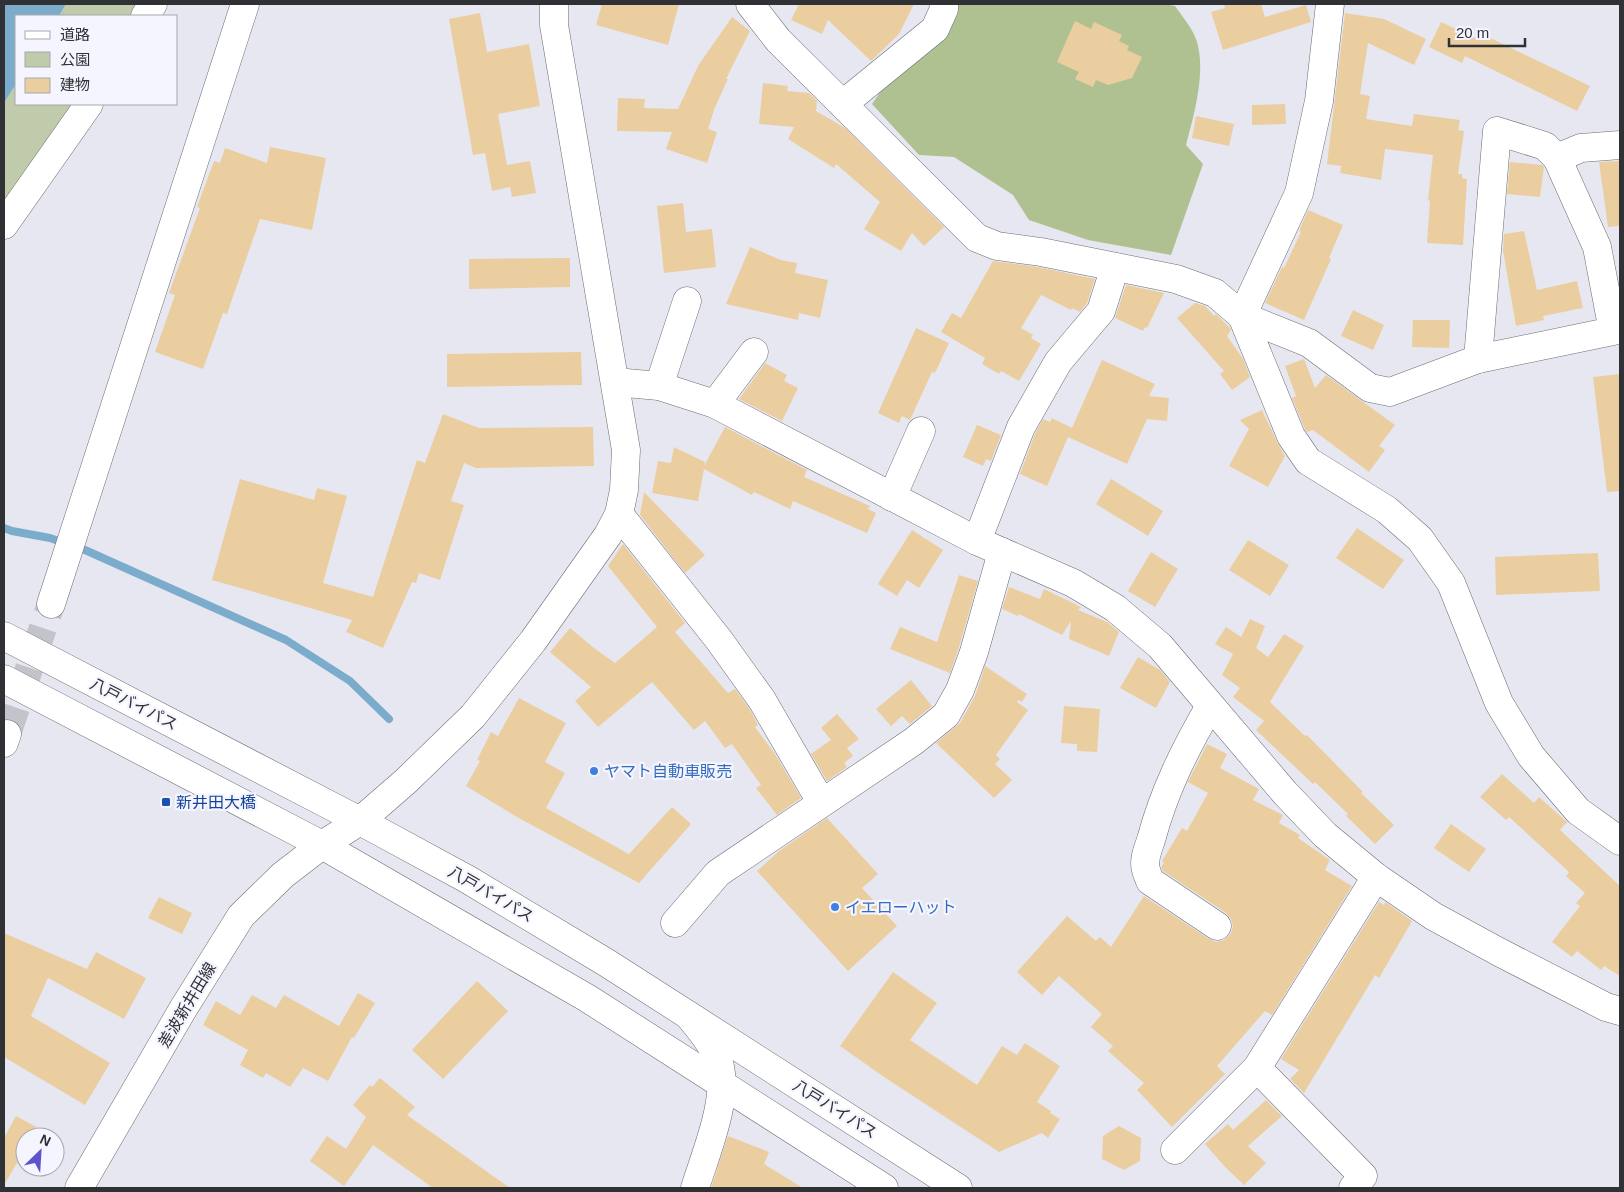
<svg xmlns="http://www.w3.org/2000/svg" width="1624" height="1192" font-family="Helvetica,'Noto Sans JP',sans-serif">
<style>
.green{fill:#bfcbaa}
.forest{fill:#b0c191}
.water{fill:#7caccb}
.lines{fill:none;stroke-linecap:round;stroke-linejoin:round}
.stream{stroke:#7caccb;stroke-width:8}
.building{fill:#ebcea0}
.minor-tunnel{stroke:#c2c3cb;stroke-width:28;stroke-dasharray:28 14;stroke-linecap:butt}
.minor-casing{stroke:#6b6c74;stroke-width:29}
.major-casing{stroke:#6b6c74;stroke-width:29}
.highway-casing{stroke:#6b6c74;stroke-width:29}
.minor{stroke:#fff;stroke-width:28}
.major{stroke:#fff;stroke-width:28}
.highway{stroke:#fff;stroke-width:28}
.shop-dot{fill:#3f7fe0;stroke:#f4f5fe;stroke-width:2}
.transit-dot{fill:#1a4fb4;stroke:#f4f5fe;stroke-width:2}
.labels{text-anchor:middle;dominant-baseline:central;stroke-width:4.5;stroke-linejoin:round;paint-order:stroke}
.street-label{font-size:16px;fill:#303134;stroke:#f4f5fe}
.shop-label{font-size:16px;fill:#366cbe;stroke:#f4f5fe;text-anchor:start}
.transit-label{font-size:16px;fill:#164399;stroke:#f4f5fe;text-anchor:start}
</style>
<rect width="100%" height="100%" fill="#e7e7f1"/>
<!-- green -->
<g class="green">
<polygon points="66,4 141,4 133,16 59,16"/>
<polygon points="16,84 16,104 79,104 4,211 4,103"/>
</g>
<!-- forest -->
<path class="forest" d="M 957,4 L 1165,4 L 1175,6 C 1182,16 1192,28 1196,39 C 1207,70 1194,115 1186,145 L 1203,164 L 1171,255 L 1088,240 L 1029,220 L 1013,195 L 954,157 L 919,155 L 872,104 L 883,88 Z"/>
<!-- water -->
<polygon class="water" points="4,4 66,4 59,16 16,16 16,84 4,103"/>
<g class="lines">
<!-- stream -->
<polyline class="stream" points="4,528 12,531 50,538 85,550 286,640 350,681 389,719"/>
</g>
<!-- building -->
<g class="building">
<polygon points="602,4 679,4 668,45 596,25"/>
<polygon points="799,4 914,4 899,34 871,61 828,20 822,34 791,20"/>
<polygon points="1224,4 1261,4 1265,17 1306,5 1311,22 1223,50 1211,12 1225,8"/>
<polygon points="480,13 487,52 529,44 540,106 498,114 507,165 530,161 536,193 512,197 510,187 492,191 485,153 473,155 449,19"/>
<polygon points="1345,13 1384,19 1426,39 1414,65 1368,43 1360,94 1370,96 1366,119 1412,126 1414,114 1460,120 1458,130 1464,131 1458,174 1462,174 1462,178 1467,179 1463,245 1427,243 1430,201 1428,200 1433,155 1385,149 1381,180 1340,173 1341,166 1327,164"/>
<polygon points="732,17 750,31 726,79 728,79 715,107 708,129 717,132 707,163 666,149 672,132 617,131 618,98 645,99 644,108 678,109 698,66"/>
<polygon points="1075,21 1091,29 1094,22 1122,35 1119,41 1129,46 1127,50 1142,57 1132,78 1108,85 1096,80 1093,87 1075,79 1079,72 1057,62"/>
<polygon points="1441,22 1479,40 1482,34 1590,86 1577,111 1465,56 1462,63 1429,47"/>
<polygon points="763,83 788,86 787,91 809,93 817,101 816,111 845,128 944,227 924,246 912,233 901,251 864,229 880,202 836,164 834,168 788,139 794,127 759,124"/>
<polygon points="1285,104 1286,124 1252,125 1252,105"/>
<polygon points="1196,116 1234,124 1229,146 1192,138"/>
<polygon points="270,147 326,158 312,230 260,219 227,314 223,313 203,369 155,352 175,295 169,293 200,208 197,207 214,161 220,163 225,148 267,163"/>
<polygon points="1620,161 1620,226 1608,227 1599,162"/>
<polygon points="1510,162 1542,165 1544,167 1540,197 1507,194"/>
<polygon points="683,203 686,232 712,229 716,267 664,273 657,206"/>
<polygon points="1308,210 1343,225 1329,258 1331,259 1304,320 1265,303 1282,267 1284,268 1301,232 1299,231"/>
<polygon points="1524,231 1537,290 1577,281 1583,308 1543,316 1544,320 1516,326 1503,250 1504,234"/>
<polygon points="750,247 781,260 797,263 795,273 828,280 820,318 799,313 798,320 726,304"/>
<polygon points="570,258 570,287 469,289 469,259"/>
<polygon points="993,261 1038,267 1095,279 1087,303 1080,312 1072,308 1071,310 1041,295 1021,328 1033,335 1031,338 1041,344 1019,381 1001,371 999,374 982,364 985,358 941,332 952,313 961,318"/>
<polygon points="1126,285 1164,293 1147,328 1145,327 1143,331 1115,318"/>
<polygon points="1195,303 1205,306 1214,316 1216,314 1230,328 1231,330 1227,336 1243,359 1250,377 1232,390 1220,374 1224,371 1177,318"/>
<polygon points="1353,310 1384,325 1373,350 1341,336"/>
<polygon points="1413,320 1450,320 1449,348 1412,347"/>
<polygon points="916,328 949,343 935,373 932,372 910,420 902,416 899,423 878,413"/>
<polygon points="581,352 582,385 447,387 447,354"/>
<polygon points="1304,359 1315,388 1326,375 1395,425 1379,446 1385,450 1369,472 1313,430 1307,432 1305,429 1292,398 1296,396 1285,366"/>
<polygon points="1102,360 1155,384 1149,396 1169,398 1167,421 1147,419 1127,464 1068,437 1047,486 1020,474 1035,434 1043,419 1050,422 1052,418 1072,428"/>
<polygon points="765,363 787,375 784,381 798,388 782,421 739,399"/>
<polygon points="1620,374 1620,491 1607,492 1593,377"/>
<polygon points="1262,410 1277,442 1285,456 1268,487 1229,466 1249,429 1240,420"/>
<polygon points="443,414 479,428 593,427 594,466 476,468 464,463 451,501 464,505 440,580 419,573 416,583 412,582 383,648 346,632 352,620 212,580 240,479 314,500 317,488 347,496 323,583 373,597 417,460 425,463"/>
<polygon points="977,425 1001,435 991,461 986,459 983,466 963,457"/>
<polygon points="725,427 807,470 804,477 870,506 868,509 876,513 867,533 793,501 790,509 754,492 752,495 704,469 698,501 652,493 658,461 671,463 674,447 705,462 704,466"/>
<polygon points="1111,479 1163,511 1148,536 1096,504"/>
<polygon points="644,492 705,555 685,573 640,515"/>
<polygon points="1357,528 1404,560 1383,589 1336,558"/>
<polygon points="912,530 943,550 919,588 907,580 897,596 878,584"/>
<polygon points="1248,540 1289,565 1270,596 1229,570"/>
<polygon points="623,544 685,623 675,632 728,693 735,689 749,708 758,725 755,727 775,754 801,798 777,815 756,788 761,785 732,744 725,748 705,721 694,730 652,682 598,727 575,701 591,687 550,652 570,628 594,648 615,663 657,627 608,566"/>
<polygon points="1151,552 1178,569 1155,607 1128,591"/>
<polygon points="1598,553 1600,591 1496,595 1495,557"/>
<polygon points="959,575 978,581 959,647 950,673 890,649 900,627 937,642"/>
<polygon points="1009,587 1040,599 1044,589 1081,607 1078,610 1107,622 1119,632 1109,656 1069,639 1071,621 1062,635 1019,614 1018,616 1002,609"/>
<polygon points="1250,619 1265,626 1256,648 1268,657 1284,634 1304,646 1270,702 1305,736 1307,735 1363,792 1361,793 1394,825 1375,844 1346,816 1348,814 1315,782 1313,784 1256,730 1264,721 1233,697 1240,688 1222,675 1233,654 1215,644 1226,627 1241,637"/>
<polygon points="1138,657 1160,670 1170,682 1156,708 1120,688"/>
<polygon points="985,666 1027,694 1022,702 1018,700 1017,702 1028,710 996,755 1000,759 995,764 1012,780 994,798 936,743 960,723 975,696"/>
<polygon points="911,680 932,706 910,724 902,716 891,726 876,709"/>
<polygon points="519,698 566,723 545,762 565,773 546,808 629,854 672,807 691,824 639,883 517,817 466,786 480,761 477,760 491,732 498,736"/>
<polygon points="1064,706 1100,709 1097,752 1077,751 1077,744 1061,743"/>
<polygon points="837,714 859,739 847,748 853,756 844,763 847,767 827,781 811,754 831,740 821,728"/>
<polygon points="1207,744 1227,754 1220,768 1259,789 1253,800 1283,815 1279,823 1300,835 1298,838 1330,860 1325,870 1352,886 1272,1015 1265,1011 1217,1066 1225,1074 1172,1127 1137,1090 1144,1083 1108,1051 1113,1046 1091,1027 1102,1014 1059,976 1042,995 1017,972 1067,916 1096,941 1100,937 1111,947 1144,896 1209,939 1216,942 1224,940 1230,935 1233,927 1231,919 1226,913 1163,871 1161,867 1164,863 1162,861 1182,828 1187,831 1208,793 1188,782"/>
<polygon points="1502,774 1534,803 1539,797 1567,822 1560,830 1620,886 1620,976 1604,966 1601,970 1577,951 1572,957 1552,942 1580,906 1576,903 1585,893 1566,876 1569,872 1509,817 1506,820 1480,797"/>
<polygon points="827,818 878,874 862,888 897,926 848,971 757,871 779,851"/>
<polygon points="1451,824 1486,849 1469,872 1434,848"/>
<polygon points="159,897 192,913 182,934 148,918"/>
<polygon points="1379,902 1384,905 1385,902 1412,921 1379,978 1375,975 1304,1093 1290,1079 1299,1070 1281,1059"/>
<polygon points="4,933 87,969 96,952 146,978 124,1019 48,978 31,1016 110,1063 85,1105 4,1057"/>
<polygon points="893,972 937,1003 910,1040 977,1085 1002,1046 1017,1055 1025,1043 1060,1066 1037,1102 1051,1111 1050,1113 1060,1119 1048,1138 1042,1133 999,1152 884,1077 840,1046"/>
<polygon points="477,981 508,1011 443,1079 412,1050"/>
<polygon points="358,993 375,1003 354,1038 352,1037 328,1081 303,1068 290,1087 266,1073 263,1078 240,1065 248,1050 203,1025 216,1001 240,1015 252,995 276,1008 284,995 339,1026"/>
<polygon points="380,1078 415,1107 407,1115 510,1188 433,1188 373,1145 344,1186 310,1161 327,1136 346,1149 366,1117 353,1105 370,1085 372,1087"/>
<polygon points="1266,1100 1282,1116 1248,1146 1266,1163 1244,1185 1225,1167 1205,1144 1228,1124 1233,1130"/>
<polygon points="16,1116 62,1141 55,1154 55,1137 25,1137 25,1167 48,1167 43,1177 17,1163 4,1185 4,1138"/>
<polygon points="1119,1126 1141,1138 1140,1161 1124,1170 1102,1159 1103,1136"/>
<polygon points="728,1136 769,1152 764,1164 803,1188 711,1188"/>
</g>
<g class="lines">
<!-- minor-tunnel -->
<polyline class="minor-tunnel" points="7,734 51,604"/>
<!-- minor casing -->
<g class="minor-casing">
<g id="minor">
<polyline points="750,4 778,40 977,238 997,246 1041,252 1176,279 1215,293 1242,316 1309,343 1370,388 1390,392 1478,359 1613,331 1597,247 1557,158 1581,148 1620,145"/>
<polyline points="1330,4 1319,101 1299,193 1242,316 1291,436 1308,461 1387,510 1420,539 1451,583 1499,703 1531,756 1578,811 1620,841"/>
<polyline points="145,16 153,4"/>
<polyline points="843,104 935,29 944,9 944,4"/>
<polyline points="4,225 89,104"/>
<polyline points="1478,359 1497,131 1545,146 1557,158"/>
<polyline points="615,382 659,386 715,404 977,541 1073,583 1115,608 1160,646 1285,793 1325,835 1376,877 1433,916 1499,952 1606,1007 1620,1011"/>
<polyline points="659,386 687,301"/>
<polyline points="715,404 754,352"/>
<polyline points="892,497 921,431"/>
<polyline points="619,514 719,640 762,700 821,802"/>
<polyline points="977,541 1021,427 1058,362 1101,311 1115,267"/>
<polyline points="51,604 245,4"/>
<path d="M 1210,706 C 1185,749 1164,791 1151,840 C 1148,849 1143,860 1146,870 C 1147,874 1149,878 1150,881 L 1217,926"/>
<polyline points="4,743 7,734"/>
<polyline points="322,845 360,821 406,781 473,716 533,641 608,535 619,514 624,490 626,450 554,25 554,4"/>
<polyline points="675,923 718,873 914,741 946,715 960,690 974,652 1002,552"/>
<path d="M 689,1016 C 699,1028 711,1042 717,1057 C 732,1093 706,1152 695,1188"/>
<polyline points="1257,1068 1363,1176 1353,1188"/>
<polyline points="1175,1150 1257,1068 1376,877"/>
</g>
</g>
<!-- major casing -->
<g class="major-casing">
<polyline id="major" points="79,1188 183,1009 241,916 283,875 322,845"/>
</g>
<!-- highway casing -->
<g class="highway-casing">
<g id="highway">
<polyline points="4,636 360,821 467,879 607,963 958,1188"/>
<polyline points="4,679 322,845 587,998 884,1188"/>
</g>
</g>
<!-- minor -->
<use href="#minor" class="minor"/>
<!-- major -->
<use href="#major" class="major"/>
<!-- highway -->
<use href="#highway" class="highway"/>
</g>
<!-- markers -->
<g class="shop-dot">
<circle cx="594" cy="771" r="5"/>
<circle cx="835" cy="907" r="5"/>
</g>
<rect class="transit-dot" x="161" y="797" width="10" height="10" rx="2.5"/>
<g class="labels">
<!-- street labels -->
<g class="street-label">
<text transform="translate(134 704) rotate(27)">八戸バイパス</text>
<text transform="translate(491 894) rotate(30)">八戸バイパス</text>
<text transform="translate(187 1005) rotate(-59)">差波新井田線</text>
<text transform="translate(835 1109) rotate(32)">八戸バイパス</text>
</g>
<!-- shop labels -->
<g class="shop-label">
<text x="604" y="771">ヤマト自動車販売</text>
<text x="845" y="907">イエローハット</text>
</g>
<!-- transit labels -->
<g class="transit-label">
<text x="176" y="802">新井田大橋</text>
</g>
</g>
<!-- border -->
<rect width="1624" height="1192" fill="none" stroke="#303134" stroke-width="10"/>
<!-- legend -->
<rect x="15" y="15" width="162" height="90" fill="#f4f5fe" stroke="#a6a7ad"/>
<rect x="25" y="31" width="25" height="8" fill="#ffffff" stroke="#a6a7ad"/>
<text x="60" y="40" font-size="15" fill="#303134">道路</text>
<rect x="25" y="52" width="25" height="15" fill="#bfcbaa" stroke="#a6a7ad"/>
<text x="60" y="65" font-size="15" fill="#303134">公園</text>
<rect x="25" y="78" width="25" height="15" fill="#ebcea0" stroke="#a6a7ad"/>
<text x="60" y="90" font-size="15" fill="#303134">建物</text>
<!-- north arrow -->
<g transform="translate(40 1152) rotate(25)"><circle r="24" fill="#f4f5fe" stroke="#a6a7ad"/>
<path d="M0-4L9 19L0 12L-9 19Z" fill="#5d53cb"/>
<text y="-8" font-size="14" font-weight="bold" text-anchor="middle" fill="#303134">N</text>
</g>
<!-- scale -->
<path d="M1449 38v8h76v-8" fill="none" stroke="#303134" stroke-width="2.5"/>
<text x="1456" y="38" font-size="15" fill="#303134" stroke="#f4f5fe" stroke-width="4" paint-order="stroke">20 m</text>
</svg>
